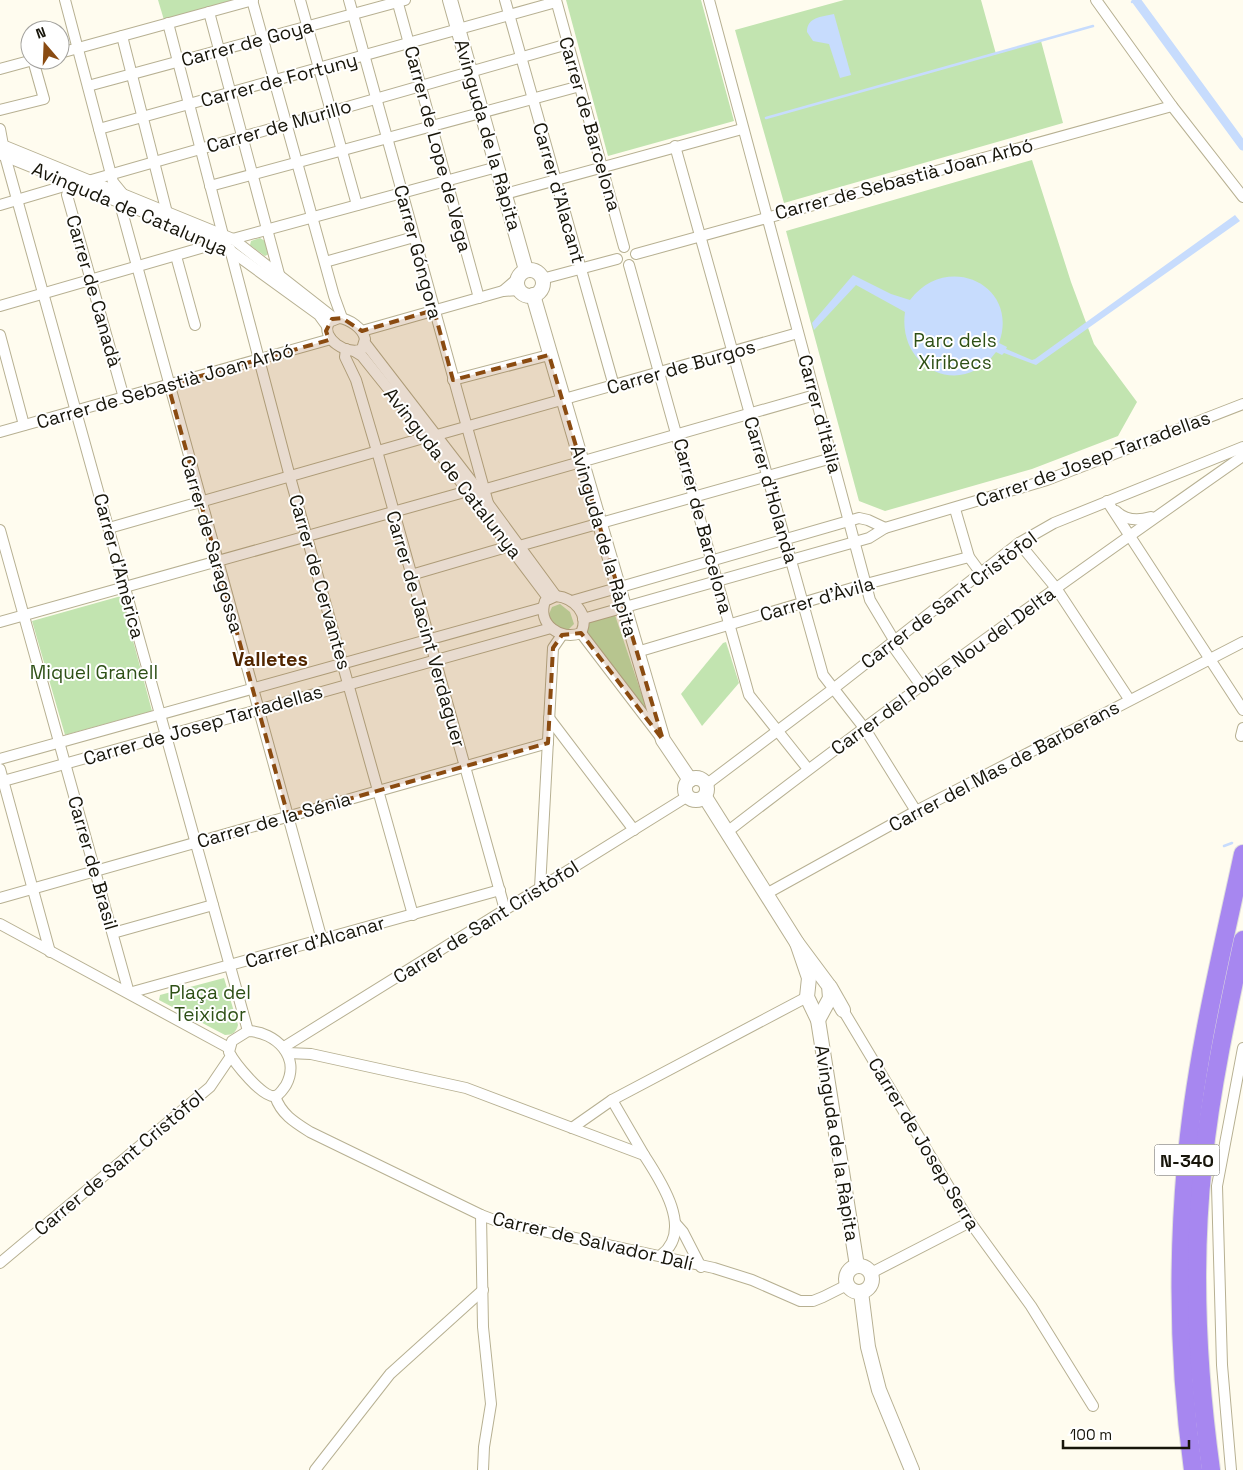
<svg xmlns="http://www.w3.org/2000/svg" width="1243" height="1470" font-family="'Space Grotesk',sans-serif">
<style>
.green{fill:#c2e4b0}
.water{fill:#c7dcfd}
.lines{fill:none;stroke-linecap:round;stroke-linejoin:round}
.stream{stroke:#c7dcfd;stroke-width:2.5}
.canal{stroke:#c7dcfd;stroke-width:9}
.street-casing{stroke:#b7b092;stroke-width:12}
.secondary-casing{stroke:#b7b092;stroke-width:16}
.highway-casing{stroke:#dfdedd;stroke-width:20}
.street{stroke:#fff;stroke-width:10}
.secondary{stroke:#fff;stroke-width:14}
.highway{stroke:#a787f0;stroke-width:18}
.marked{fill:#8a4b11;fill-opacity:0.2;stroke:#8a4b11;stroke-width:4;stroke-dasharray:10 6;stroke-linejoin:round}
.labels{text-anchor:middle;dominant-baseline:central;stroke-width:4;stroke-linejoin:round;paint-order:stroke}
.shield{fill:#fff;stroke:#5d5b54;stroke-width:1}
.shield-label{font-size:18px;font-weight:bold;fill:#17150a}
.street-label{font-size:19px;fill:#17150a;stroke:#fff}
.park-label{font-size:19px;fill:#2e5016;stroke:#fff}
.neighbourhood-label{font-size:20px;font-weight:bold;fill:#512600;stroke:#fff}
</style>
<rect width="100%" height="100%" fill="#fffcef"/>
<!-- green -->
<g class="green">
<polygon points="158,0 232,0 164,20"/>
<polygon points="566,0 701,0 734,121 608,156"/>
<polygon points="844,0 981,0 996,54 1041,41 1063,123 784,203 735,30"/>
<polygon points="1032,160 1071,282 1094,344 1137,402 1118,436 1032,469 885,511 859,501 786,231"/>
<polygon points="260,238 265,241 269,254 265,256 250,245 251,241"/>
<polygon points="121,596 152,711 65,735 32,621"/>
<path d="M 560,604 L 570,612 L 574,624 L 568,630 C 558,629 552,623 549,614 L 552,607 Z"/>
<polygon points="615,615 650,719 586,634 590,621"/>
<polygon points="726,642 739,683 702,726 681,694 723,643"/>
<path d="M 224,978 L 238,1025 C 236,1032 233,1035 225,1035 L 159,1000 L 160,995 Z"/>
</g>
<!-- water -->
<g class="water">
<path d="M 834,14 L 851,75 L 840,78 L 829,44 L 813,41 L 807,32 C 807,17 821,17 834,14 Z"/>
<path d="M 1235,215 L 1240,221 L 1036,365 L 1004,353 L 1002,355 L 996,352 C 961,400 897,368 905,312 L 856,285 L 814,330 L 812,323 L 853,275 L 891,294 L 910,300 C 947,251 1020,285 999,343 L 1007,347 L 1006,349 L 1032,360 L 1035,359 Z"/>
</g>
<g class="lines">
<!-- stream -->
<g class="stream">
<polyline points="1132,2 1136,0"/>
<polyline points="766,118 1093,26"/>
<polyline points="1224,846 1232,843"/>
</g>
<!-- canal -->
<polyline class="canal" points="1136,0 1243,146"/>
<!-- street casing -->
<g class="street-casing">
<g id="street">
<polyline points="65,0 113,182 122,193"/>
<polyline points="252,0 334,296 342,318"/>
<polyline points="300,0 357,205"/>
<polyline points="349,0 488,503"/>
<polyline points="397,0 479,298"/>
<polyline points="505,0 614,386"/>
<polyline points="556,0 624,247"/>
<polyline points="709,0 870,600 894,640 895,649 922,687"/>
<polyline points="1096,0 1172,106 1243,197"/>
<polyline points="209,12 279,274"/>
<polyline points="168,23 223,235"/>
<polyline points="122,36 167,213"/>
<polyline points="60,53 253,0"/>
<polyline points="0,69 33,60"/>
<polyline points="88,86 405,0"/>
<polyline points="0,110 44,99 33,60"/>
<polyline points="0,129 5,156 248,1031"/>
<polyline points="99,129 556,2"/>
<polyline points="0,144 233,239 335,319"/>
<polyline points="675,146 823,675 865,729 916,811"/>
<polyline points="2,155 220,243 319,315 327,326"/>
<polyline points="88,181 568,44"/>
<polyline points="71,184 67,195 124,398"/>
<polyline points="210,186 580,86"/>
<polyline points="505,194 742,129"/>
<polyline points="120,204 322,940"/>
<polyline points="0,205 71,184"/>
<polyline points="230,249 290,477 413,915"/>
<polyline points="636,254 1172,106"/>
<polyline points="176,256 195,325"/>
<polyline points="325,262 414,237"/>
<polyline points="629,265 749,695 808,769"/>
<polyline points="542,279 617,259"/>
<polyline points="503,291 517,279"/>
<polyline points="0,306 218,243 497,167"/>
<path d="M 339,318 C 349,319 363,328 365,339 L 362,349 C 348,356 320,339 329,322 Z"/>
<polyline points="362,331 503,291 519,290"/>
<polyline points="0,335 24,425"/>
<polyline points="365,343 476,487 556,596"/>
<polyline points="346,349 345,357 356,380 377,451 505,910"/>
<polyline points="354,351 362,356 427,437 548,598"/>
<polyline points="453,380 549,355"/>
<polyline points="0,432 331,339"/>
<polyline points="437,435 798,333"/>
<polyline points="479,491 815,395"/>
<polyline points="1107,501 1243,710"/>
<polyline points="955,509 969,557 980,572"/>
<path d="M 1116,511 C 1126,521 1138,521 1151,517"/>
<polyline points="109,528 427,437"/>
<polyline points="0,530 129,993 500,890"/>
<polyline points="1019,543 1056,588 1129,699"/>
<polyline points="519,546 832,458"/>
<polyline points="411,575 510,546"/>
<path d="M 556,596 C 574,598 590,614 581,633 C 560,641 537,624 545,601 Z"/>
<polyline points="572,601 859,518 868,520 885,528"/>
<polyline points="583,619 869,538 885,528 1047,480 1243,404"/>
<polyline points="0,622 468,491"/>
<polyline points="581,633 659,735"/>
<polyline points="637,652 866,584 969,557"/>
<polyline points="549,718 634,830"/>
<polyline points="1241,736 1243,728"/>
<polyline points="0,759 542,608"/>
<polyline points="0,769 50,952"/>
<polyline points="0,782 551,628"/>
<polyline points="707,784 833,689 1019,543 1054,523 1243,447"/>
<path d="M 727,832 C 895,702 1069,578 1243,456"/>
<polyline points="540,888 553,648 562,635"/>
<polyline points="766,894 916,811 1243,642"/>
<polyline points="0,898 548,743"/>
<polyline points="0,924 229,1048"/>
<polyline points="113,933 213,905"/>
<polyline points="843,1010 970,1222 1031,1306 1093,1406"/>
<path d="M 248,1031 C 276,1032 301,1057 286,1085 C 283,1089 280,1095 275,1096 C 263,1099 234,1062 229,1052 L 232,1041 Z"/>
<polyline points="284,1047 688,796"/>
<path d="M 288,1053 L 311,1054 L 466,1088 L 644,1155 C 661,1181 694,1231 661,1255"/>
<path d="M 275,1096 C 281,1114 294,1122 310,1132 L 481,1215 L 497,1221 L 714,1268 L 752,1280 L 800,1301 L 813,1301 L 823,1297 L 847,1285"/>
<polyline points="612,1100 644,1155"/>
<polyline points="572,1128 612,1100 807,997"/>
<polyline points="481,1215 483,1327 491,1404 484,1447 483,1470"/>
<polyline points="676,1224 683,1232 701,1267"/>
<polyline points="0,1263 210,1087 231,1056"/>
<polyline points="871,1273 970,1222"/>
<polyline points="315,1470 390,1374 483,1290"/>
<polyline points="1231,1470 1222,1365 1217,1186 1243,1048"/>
</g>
</g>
<!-- secondary casing -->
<g class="secondary-casing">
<g id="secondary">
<polyline points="450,0 526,270"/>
<circle cx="530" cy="283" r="13"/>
<polyline points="533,295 663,740 690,780"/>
<circle cx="696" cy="789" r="11"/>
<polyline points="705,797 797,943 829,986 830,998 818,1020"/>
<polyline points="797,943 809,978 807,997 818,1020 857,1266"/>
<polyline points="830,987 843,1010"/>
<circle cx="859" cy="1279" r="13"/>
<polyline points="861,1292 868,1347 879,1390 912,1470"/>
</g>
</g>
<!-- highway casing -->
<g class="highway-casing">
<g id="highway">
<path d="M 1193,1470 C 1179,1369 1177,1267 1186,1165 C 1195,1060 1221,956 1243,854"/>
<path d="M 1211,1470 C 1197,1369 1192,1266 1203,1164 C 1211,1088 1227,1014 1243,940"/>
</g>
</g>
<!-- street -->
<use href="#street" class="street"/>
<!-- secondary -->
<use href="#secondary" class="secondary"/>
<!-- highway -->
<use href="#highway" class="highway"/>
</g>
<!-- marked area -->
<path class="marked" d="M 434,310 L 453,380 L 549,355 L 663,740 L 581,633 L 562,635 L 553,648 L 548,743 L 288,816 L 168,385 L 329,340 L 326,331 L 332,319 L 342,318 L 362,331 Z"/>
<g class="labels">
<!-- shield labels -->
<rect class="shield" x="1154.5" y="1144.5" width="65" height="31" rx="4"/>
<g class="shield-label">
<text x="1187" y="1160">N-340</text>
</g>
<!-- street labels -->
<g class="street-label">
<text transform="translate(247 43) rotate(-15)">Carrer de Goya</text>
<text transform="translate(279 80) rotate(-15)">Carrer de Fortuny</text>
<text transform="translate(590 124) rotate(74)">Carrer de Barcelona</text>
<text transform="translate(279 126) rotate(-16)">Carrer de Murillo</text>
<text transform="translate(488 135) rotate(74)">Avinguda de la Ràpita</text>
<text transform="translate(438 149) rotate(75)">Carrer de Lope de Vega</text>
<text transform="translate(904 179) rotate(-15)">Carrer de Sebastià Joan Arbó</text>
<text transform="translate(559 193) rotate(74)">Carrer d'Alacant</text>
<text transform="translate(130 209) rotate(23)">Avinguda de Catalunya</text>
<text transform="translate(418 252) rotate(75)">Carrer Góngora</text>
<text transform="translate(94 291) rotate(74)">Carrer de Canadà</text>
<text transform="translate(681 367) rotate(-16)">Carrer de Burgos</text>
<text transform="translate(165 386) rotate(-16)">Carrer de Sebastià Joan Arbó</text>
<text transform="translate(820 414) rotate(75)">Carrer d'Itàlia</text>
<text transform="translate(1093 459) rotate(-20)">Carrer de Josep Tarradellas</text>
<text transform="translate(453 473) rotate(52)">Avinguda de Catalunya</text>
<text transform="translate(771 490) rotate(74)">Carrer d'Holanda</text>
<text transform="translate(703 526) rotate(75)">Carrer de Barcelona</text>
<text transform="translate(604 541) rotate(74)">Avinguda de la Ràpita</text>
<text transform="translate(212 544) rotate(74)">Carrer de Saragossa</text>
<text transform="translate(119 566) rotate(75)">Carrer d'Amèrica</text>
<text transform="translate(320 582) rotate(74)">Carrer de Cervantes</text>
<text transform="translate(817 599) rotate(-16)">Carrer d'Àvila</text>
<text transform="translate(949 600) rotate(-37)">Carrer de Sant Cristòfol</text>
<text transform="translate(426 629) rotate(74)">Carrer de Jacint Verdaguer</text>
<text transform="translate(943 671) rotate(-36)">Carrer del Poble Nou del Delta</text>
<text transform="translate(203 725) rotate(-16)">Carrer de Josep Tarradellas</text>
<text transform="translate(1004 766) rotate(-28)">Carrer del Mas de Barberans</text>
<text transform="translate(274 820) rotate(-16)">Carrer de la Sénia</text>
<text transform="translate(93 863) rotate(74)">Carrer de Brasil</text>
<text transform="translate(486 922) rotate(-32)">Carrer de Sant Cristòfol</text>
<text transform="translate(315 942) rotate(-16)">Carrer d'Alcanar</text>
<text transform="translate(837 1143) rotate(81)">Avinguda de la Ràpita</text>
<text transform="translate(924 1144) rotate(59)">Carrer de Josep Serra</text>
<text transform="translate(119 1163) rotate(-40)">Carrer de Sant Cristòfol</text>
<text transform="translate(593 1241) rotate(13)">Carrer de Salvador Dalí</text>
</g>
<!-- park labels -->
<g class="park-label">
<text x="955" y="340">Parc dels<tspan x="955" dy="22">Xiribecs</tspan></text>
<text x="94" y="672">Miquel Granell</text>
<text x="210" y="992">Plaça del<tspan x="210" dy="22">Teixidor</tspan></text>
</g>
<!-- neighbourhood labels -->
<g class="neighbourhood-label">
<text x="270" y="659">Valletes</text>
</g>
</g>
<!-- north arrow -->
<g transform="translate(45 45) rotate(341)"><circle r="24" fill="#ffffff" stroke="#a2a19d"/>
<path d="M0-4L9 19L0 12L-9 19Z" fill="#8a4b11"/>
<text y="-8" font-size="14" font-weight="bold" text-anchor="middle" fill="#17150a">N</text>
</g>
<!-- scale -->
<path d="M1063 1440v8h126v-8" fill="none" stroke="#17150a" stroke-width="2.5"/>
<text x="1070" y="1440" font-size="15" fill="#17150a" stroke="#ffffff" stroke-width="4" paint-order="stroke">100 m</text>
</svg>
